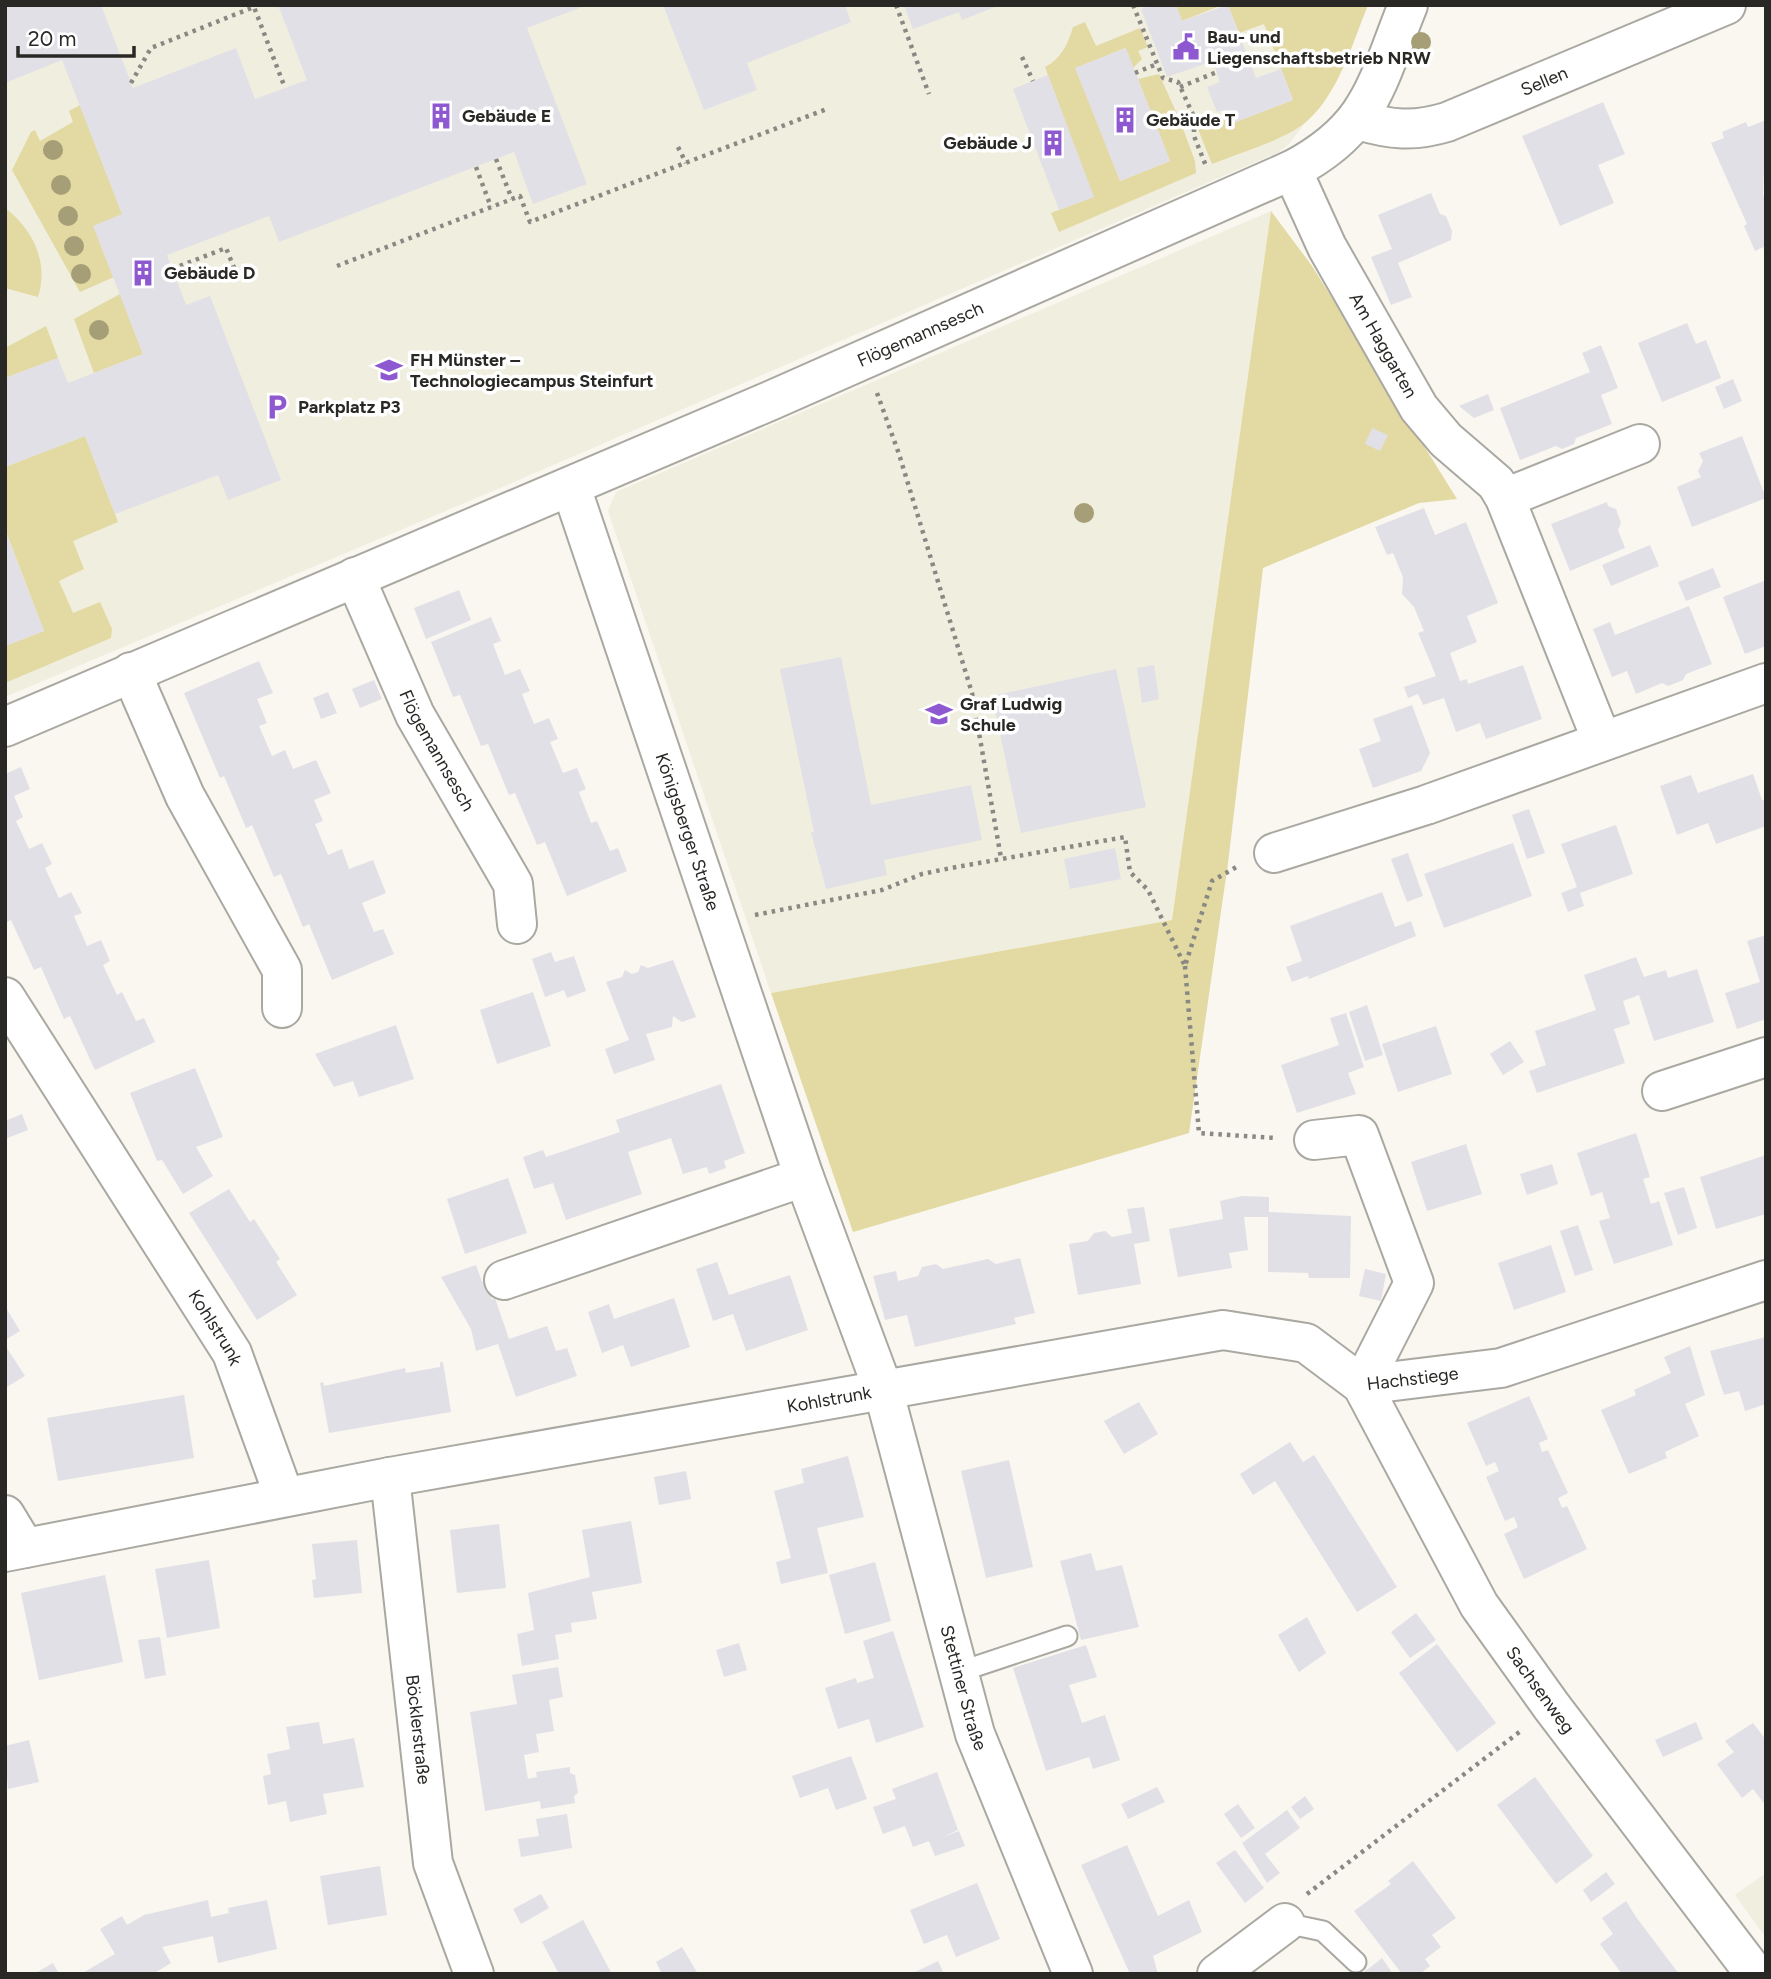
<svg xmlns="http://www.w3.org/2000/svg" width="1771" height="1979" font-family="Figtree,sans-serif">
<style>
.built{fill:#f0eedf}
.green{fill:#e3d9a2}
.building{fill:#e2e0e7}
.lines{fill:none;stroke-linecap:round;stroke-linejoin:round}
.service-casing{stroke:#a9a8a1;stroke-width:23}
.minor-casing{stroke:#a9a8a1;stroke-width:42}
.path{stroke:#898883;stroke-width:4.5;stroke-dasharray:3.5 5;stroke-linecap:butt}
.service{stroke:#fff;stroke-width:19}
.minor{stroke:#fff;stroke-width:38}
.tree{fill:#a59e77}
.labels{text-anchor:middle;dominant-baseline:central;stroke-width:7;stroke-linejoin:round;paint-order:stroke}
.poi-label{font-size:18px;font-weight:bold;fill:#292825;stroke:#fff;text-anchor:start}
.street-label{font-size:18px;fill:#292825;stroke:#fff}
</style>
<rect width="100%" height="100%" fill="#f9f7f0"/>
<!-- built -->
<g class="built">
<polygon points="5,5 1368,5 1333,87 1289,144 1279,152 500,488 5,697"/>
<polygon points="1271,211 1172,920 771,993 608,511 616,492"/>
<polygon points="1766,1873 1766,1938 1735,1895"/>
</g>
<!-- green -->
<g class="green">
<polygon points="1176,5 1222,5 1182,21"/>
<path d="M 1228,5 L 1368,5 C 1351,46 1335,108 1293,131 C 1268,145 1239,153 1212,164 L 1198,129 L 1225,117 L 1228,125 L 1293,100 L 1264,24 L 1239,33 Z"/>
<path d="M 1085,22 L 1096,46 L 1140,28 L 1148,47 L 1138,51 L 1142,59 L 1133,68 L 1125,48 L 1076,68 L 1120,181 L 1170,161 L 1138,79 L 1159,74 L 1177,114 L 1171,117 L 1174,123 L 1180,121 L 1195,161 L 1196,173 L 1059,232 L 1051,213 L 1093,197 L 1045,67 C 1061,59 1068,44 1073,27 Z"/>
<polygon points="80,105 122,214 114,277 80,292 12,170 31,132 35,130 40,141 73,122 69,111"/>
<path d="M 5,208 C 33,229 49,263 38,297 L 5,288 Z"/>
<polygon points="1271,211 1312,266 1457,499 1419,503 1263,568 1228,863 1189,1133 853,1232 771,993 1172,920"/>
<polygon points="120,294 143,354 94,373 74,319"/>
<polygon points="46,326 58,358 5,378 5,348"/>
<polygon points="85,436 118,522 73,541 84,569 59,581 73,613 100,602 112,629 111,638 5,683 5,646 44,631 5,529 5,467"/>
</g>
<!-- building -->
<g class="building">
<polygon points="5,5 101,5 133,88 236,48 255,99 307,80 278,5 587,5 527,28 587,184 533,204 514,152 279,242 269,216 167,255 186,305 210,296 281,480 228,500 218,475 115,514 85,436 5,467 5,378 58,358 68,383 143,354 93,226 122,214 62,60 5,83"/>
<polygon points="663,5 845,5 851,22 747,63 757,90 704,110"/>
<polygon points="904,5 1000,5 962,20 959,12 913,29"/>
<polygon points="1151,5 1176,5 1182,21 1228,5 1256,78 1281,69 1293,100 1228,125 1222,110 1217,112 1207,87 1220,82 1213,61 1167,77 1141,9"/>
<polygon points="1126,48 1170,161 1120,181 1075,68"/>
<polygon points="1048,75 1094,197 1059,210 1013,89"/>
<polygon points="1603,102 1625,154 1598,165 1614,203 1560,226 1522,136"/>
<polygon points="1766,120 1763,195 1766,196 1766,246 1755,251 1744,226 1747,224 1711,143 1724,138 1722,132 1746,122 1748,127"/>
<polygon points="1431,193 1440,214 1446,216 1452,231 1451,240 1398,263 1412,297 1391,305 1371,257 1392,249 1378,215"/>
<polygon points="1687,323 1696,344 1706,340 1721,378 1662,402 1638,343"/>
<polygon points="1601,345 1618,388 1601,395 1612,424 1576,438 1574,444 1562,449 1556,446 1520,460 1500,408 1590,372 1582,353"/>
<polygon points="1733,379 1742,401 1724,409 1715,387"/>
<polygon points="1488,394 1494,410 1474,418 1459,406"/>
<polygon points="1372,428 1388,435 1380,451 1365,444"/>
<polygon points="1742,436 1766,498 1692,527 1677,487 1701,477 1698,471 1703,461 1699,453"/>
<polygon points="1607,502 1608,506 1616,509 1621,523 1618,530 1625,548 1570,571 1551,524"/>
<polygon points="1424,508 1435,535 1466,522 1498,603 1467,616 1477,642 1450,653 1460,681 1467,679 1468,684 1523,665 1542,719 1486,739 1480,723 1456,732 1444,698 1423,705 1418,694 1408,698 1404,687 1436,676 1418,633 1424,631 1414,607 1402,594 1403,577 1393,553 1387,555 1375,527"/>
<polygon points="5,530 44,631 5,646"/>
<polygon points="1650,545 1659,566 1611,586 1602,565"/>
<polygon points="1713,568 1721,587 1686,601 1678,582"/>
<polygon points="1766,580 1766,646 1745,654 1723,597"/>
<polygon points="459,590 471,620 426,639 414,608"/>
<polygon points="1689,606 1712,664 1686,674 1683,680 1676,683 1668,686 1662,683 1636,694 1627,671 1612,677 1593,629 1610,622 1615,635"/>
<polygon points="491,617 501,641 493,644 505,675 520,669 530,691 522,694 534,724 549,718 558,739 550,742 563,773 577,768 586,789 579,792 591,823 597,821 610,851 618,848 627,871 567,896 545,842 537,845 515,793 509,795 488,744 481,746 460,695 453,697 431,642"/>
<polygon points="841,657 871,805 971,785 982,840 884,860 887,875 826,889 811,832 814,832 780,669"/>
<polygon points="259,661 273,693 257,699 267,723 259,726 272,756 285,750 293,769 316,760 331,793 314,800 323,821 315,824 328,855 342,849 349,869 373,860 386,893 362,903 374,932 383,929 394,954 332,980 309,924 303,927 281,874 274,877 252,825 246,828 224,776 220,778 184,693"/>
<polygon points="1154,665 1159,699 1142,703 1137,668"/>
<polygon points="1116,669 1146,807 1021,833 992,696"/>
<polygon points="374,680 382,699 360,708 352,689"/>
<polygon points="328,692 337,713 321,719 313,698"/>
<polygon points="1412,705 1430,753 1421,771 1373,788 1359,749 1381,741 1373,719"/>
<polygon points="21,767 30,789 14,796 23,817 16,821 29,849 42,843 52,864 45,868 59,898 71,892 82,913 74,916 87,946 101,940 110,961 103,965 117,995 122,992 136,1021 144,1018 155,1042 95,1070 70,1016 64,1019 41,967 34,970 11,920 5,923 5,774"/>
<polygon points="1753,774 1762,800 1766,800 1766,826 1716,844 1708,823 1677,835 1660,786 1691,775 1698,793"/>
<polygon points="1529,809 1545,853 1527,859 1512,815"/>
<polygon points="1616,825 1633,874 1580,893 1584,906 1568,912 1561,893 1577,887 1561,844"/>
<polygon points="1513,843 1532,896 1444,928 1424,874"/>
<polygon points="1115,848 1121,879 1070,889 1064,859"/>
<polygon points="1408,853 1423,896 1407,902 1391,859"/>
<polygon points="1382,892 1395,927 1411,921 1416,936 1309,979 1308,976 1292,982 1286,967 1302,961 1290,926"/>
<polygon points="1766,935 1766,1019 1737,1029 1725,993 1760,982 1747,941"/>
<polygon points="551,952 555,962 574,956 586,991 567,998 564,990 545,997 532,959"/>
<polygon points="1636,957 1644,977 1666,970 1668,978 1697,969 1714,1022 1654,1041 1639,995 1623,1001 1630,1024 1614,1029 1625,1063 1537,1093 1529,1071 1546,1065 1535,1031 1596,1010 1584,975"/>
<polygon points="673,960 696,1017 682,1022 673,1016 672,1027 646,1034 655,1060 614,1074 605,1049 629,1040 606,982 622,977 625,970 632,974 638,972 641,965 648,968"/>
<polygon points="533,992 551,1046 497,1064 480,1010"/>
<polygon points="1367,1005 1383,1055 1365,1061 1349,1012"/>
<polygon points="1346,1013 1364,1067 1348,1073 1356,1094 1297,1113 1281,1065 1339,1045 1330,1018"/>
<polygon points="396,1025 414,1079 359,1097 353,1081 334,1087 315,1054"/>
<polygon points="1436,1026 1452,1074 1398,1092 1382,1044"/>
<polygon points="1510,1041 1524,1062 1503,1075 1490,1054"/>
<polygon points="195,1068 223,1137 196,1147 213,1176 183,1194 162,1160 157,1161 130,1093"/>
<polygon points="721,1084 745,1153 724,1161 726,1168 709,1174 707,1167 683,1174 671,1138 628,1152 642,1194 566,1220 553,1183 534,1189 523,1157 543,1150 546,1157 620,1132 616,1120"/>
<polygon points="22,1114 28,1130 5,1139 5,1121"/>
<polygon points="1636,1133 1650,1177 1643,1179 1651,1204 1659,1201 1673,1245 1614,1264 1599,1221 1610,1218 1602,1192 1591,1196 1577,1153"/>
<polygon points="1466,1144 1482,1194 1427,1211 1411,1162"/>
<polygon points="1766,1155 1766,1214 1716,1229 1700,1177"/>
<polygon points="1552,1164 1558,1184 1527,1195 1520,1174"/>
<polygon points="508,1178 527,1233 465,1254 447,1199"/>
<polygon points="1684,1187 1697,1228 1678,1235 1664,1193"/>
<polygon points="229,1189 250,1222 254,1219 280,1259 276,1262 297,1295 257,1320 189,1213"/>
<polygon points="1242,1196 1269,1197 1269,1212 1351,1216 1350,1278 1309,1278 1308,1273 1268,1272 1268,1217 1244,1217 1248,1250 1229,1253 1232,1268 1178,1277 1169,1229 1223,1219 1220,1201"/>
<polygon points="1144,1207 1150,1241 1134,1244 1141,1284 1078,1295 1069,1244 1088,1241 1094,1233 1105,1231 1112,1237 1132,1233 1127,1209"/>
<polygon points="1578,1225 1593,1270 1575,1276 1560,1231"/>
<polygon points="1551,1245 1566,1292 1514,1310 1498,1263"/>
<polygon points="1020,1258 1035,1313 1014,1318 1016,1324 915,1347 907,1315 885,1320 873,1276 896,1271 898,1281 918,1276 922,1267 936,1264 943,1269 988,1259 996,1264"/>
<polygon points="717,1262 729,1295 790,1275 808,1330 746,1351 733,1314 713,1321 696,1269"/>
<polygon points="476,1265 482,1282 485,1281 492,1300 495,1298 509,1339 547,1326 556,1351 567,1348 577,1376 516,1397 498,1344 476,1351 471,1329 441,1277"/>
<polygon points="1365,1269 1386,1274 1381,1301 1359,1296"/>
<polygon points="674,1298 690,1347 631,1367 623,1345 602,1353 588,1312 609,1304 614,1319"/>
<polygon points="5,1306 20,1331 5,1340"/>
<polygon points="1766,1337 1766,1404 1745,1411 1739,1391 1724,1395 1710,1351"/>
<polygon points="1690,1346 1705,1395 1685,1404 1699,1436 1665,1452 1667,1458 1629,1474 1601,1410 1636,1395 1634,1390 1671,1373 1664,1357"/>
<polygon points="7,1348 25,1376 5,1388 5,1349"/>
<polygon points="440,1362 443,1362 451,1412 329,1433 320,1383 323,1382 324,1386 405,1368 406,1373 440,1367"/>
<polygon points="184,1395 194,1458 58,1481 47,1418"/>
<polygon points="1529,1396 1548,1439 1539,1443 1542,1452 1548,1450 1568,1493 1558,1498 1562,1508 1567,1506 1587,1549 1524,1579 1504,1534 1518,1527 1514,1517 1505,1521 1486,1477 1499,1471 1495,1462 1486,1466 1467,1423"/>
<polygon points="1139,1402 1158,1434 1124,1454 1104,1421"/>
<polygon points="1290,1442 1303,1462 1314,1455 1397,1587 1357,1612 1275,1481 1253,1495 1240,1474"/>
<polygon points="848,1456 864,1517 817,1528 828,1573 781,1584 776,1562 791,1558 774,1491 804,1483 801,1469"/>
<polygon points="1009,1460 1033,1567 986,1578 961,1471"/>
<polygon points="686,1471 691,1499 659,1505 654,1477"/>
<polygon points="631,1521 642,1583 592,1592 597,1619 571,1623 572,1632 555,1635 559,1659 522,1666 517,1634 534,1630 528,1593 590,1577 582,1530"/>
<polygon points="499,1524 506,1588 457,1593 450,1530"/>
<polygon points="357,1540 362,1593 314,1598 312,1580 316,1579 312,1544"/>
<polygon points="1091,1553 1096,1571 1122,1565 1139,1627 1081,1640 1060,1561"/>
<polygon points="209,1560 220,1628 167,1638 155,1569"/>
<polygon points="875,1562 891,1621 845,1634 829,1575"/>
<polygon points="105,1575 123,1662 39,1680 21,1593"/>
<polygon points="1416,1613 1436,1640 1410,1658 1391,1632"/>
<polygon points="1307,1617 1326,1653 1299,1672 1278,1635"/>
<polygon points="893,1631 924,1727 876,1743 869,1719 838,1729 825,1688 856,1678 857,1683 874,1678 863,1641"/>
<polygon points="160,1637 166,1675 145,1679 138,1640"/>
<polygon points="739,1643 747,1670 724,1677 716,1650"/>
<polygon points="1437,1644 1496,1723 1457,1752 1399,1673"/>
<polygon points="1086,1645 1097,1677 1069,1685 1082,1723 1105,1715 1120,1760 1093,1769 1089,1757 1046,1771 1013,1668"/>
<polygon points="558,1667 563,1697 549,1700 554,1731 536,1734 539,1752 524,1755 528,1779 537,1777 536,1772 570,1767 570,1773 575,1775 578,1793 574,1796 575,1803 541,1809 540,1801 485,1811 470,1712 517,1704 512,1675"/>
<polygon points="319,1722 323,1744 354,1738 364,1787 323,1794 327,1814 290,1822 286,1801 268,1805 263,1776 271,1774 267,1754 290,1749 286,1727"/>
<polygon points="1696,1722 1703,1739 1663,1757 1655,1740"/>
<polygon points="1753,1723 1766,1740 1766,1806 1753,1789 1742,1798 1717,1764 1734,1752 1725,1741"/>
<polygon points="29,1740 39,1782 8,1789 5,1746"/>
<polygon points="851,1756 867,1799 836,1810 828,1788 800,1798 792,1776"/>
<polygon points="937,1772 958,1830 943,1837 959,1831 965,1846 935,1856 929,1841 913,1847 905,1826 883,1834 873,1807 896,1799 892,1789"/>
<polygon points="1535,1777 1593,1856 1556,1884 1497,1805"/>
<polygon points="1157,1787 1165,1802 1128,1819 1121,1804"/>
<polygon points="1305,1796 1314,1809 1300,1819 1291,1807"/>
<polygon points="1238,1804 1255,1828 1241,1838 1224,1814"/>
<polygon points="1287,1810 1300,1828 1265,1854 1280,1873 1267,1883 1242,1843"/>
<polygon points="567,1814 572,1848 521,1857 518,1839 539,1836 536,1819"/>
<polygon points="1127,1845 1158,1916 1189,1900 1202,1932 1153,1956 1158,1974 1130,1974 1081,1865"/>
<polygon points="1235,1850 1264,1888 1245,1903 1216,1863"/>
<polygon points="1413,1861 1456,1918 1432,1935 1441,1947 1425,1959 1430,1966 1420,1974 1402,1974 1354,1911 1391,1884 1388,1881"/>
<polygon points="380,1866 387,1915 328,1925 320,1876"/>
<polygon points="1606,1872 1615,1884 1591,1902 1583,1890"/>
<polygon points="977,1883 1000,1939 956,1957 947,1935 924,1944 910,1910"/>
<polygon points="541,1894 549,1908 521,1924 513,1909"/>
<polygon points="208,1900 211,1917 229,1913 228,1908 267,1900 277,1949 218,1963 213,1936 162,1947 171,1963 153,1974 81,1974 115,1954 100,1929 122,1916 127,1925 144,1915"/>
<polygon points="1626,1901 1636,1917 1679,1974 1622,1974 1600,1944 1613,1934 1602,1918"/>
<polygon points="583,1920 606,1963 612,1974 559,1974 542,1942"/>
<polygon points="682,1947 698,1974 662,1974 656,1962"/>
<polygon points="1382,1958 1393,1974 1361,1974 1368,1969"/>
<polygon points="938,1961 944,1974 911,1974"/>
<polygon points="53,1963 59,1974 34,1974"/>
</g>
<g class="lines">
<!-- service casing -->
<g class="service-casing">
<g id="service">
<polyline points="959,1672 1067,1636"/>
<polyline points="1285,1923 1323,1931 1356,1962"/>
</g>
</g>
<!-- minor casing -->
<g class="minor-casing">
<g id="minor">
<path id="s1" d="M 1358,120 C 1391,130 1414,132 1447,122 L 1726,5"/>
<path id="s2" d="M 1292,170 L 1327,247 L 1419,408 L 1446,440 L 1496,483 L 1505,498 L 1602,741"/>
<path id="s3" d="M 571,487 L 804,1177 L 883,1389 L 975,1734 L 1073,1974"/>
<polyline points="1505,498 1640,444"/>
<path id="s4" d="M 355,577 L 415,715 L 513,884 L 517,924"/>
<polyline points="131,672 185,796 282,970 282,1008"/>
<path id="s5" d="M 5,727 L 772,400 L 1292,170 C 1372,128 1376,84 1408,5"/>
<polyline points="1274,853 1426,805 1766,683"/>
<path id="s6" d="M 5,997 L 232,1353 L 284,1496"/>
<polyline points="1662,1091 1766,1057"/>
<polyline points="1314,1140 1359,1135 1414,1283 1362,1385"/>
<polyline points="504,1280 804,1177"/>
<path id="s7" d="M 1362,1385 L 1501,1368 L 1766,1280"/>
<path id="s8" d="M 390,1477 L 433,1863 L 474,1974"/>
<polyline points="5,1515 25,1548"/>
<path id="s9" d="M 5,1552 L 390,1477 L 1223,1330 L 1306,1343 L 1362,1385 L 1479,1605 L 1552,1707 L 1755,1974"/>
<polyline points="1217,1974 1285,1923"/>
</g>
</g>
<!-- path -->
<g class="path">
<polyline points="896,5 929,94"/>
<polyline points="1133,5 1163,78 1178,82 1194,117 1194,136 1206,166"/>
<polyline points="1022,57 1033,81"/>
<polyline points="1135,73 1157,64"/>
<polyline points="131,83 151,48 254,7 285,88"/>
<polyline points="1180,87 1217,72"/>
<polyline points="678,147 686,163"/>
<polyline points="496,159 512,199"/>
<polyline points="476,167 491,207"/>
<polyline points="337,266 520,196 530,222 827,109"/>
<polyline points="172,269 226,248 237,275"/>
<polyline points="877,393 899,454 972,693 1001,858"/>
<polyline points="755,915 882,890 922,874 951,868 1125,837 1130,872 1148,890 1185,966 1212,881 1240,865"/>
<polyline points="1185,966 1199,1133 1275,1138"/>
<polyline points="1307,1894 1522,1730"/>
</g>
<!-- service -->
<use href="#service" class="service"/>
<!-- minor -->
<use href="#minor" class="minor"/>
</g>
<!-- trees -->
<g class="tree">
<circle cx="1421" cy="42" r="10"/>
<circle cx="53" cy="150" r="10"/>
<circle cx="61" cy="185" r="10"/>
<circle cx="68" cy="216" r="10"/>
<circle cx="74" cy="246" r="10"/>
<circle cx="81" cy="274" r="10"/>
<circle cx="99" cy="330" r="10"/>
<circle cx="1084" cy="513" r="10"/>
</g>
<!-- icons -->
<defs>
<g id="civic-bare" transform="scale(2.1)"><path d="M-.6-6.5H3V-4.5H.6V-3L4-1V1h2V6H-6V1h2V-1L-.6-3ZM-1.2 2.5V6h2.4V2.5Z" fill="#8e58d0" stroke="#fff" stroke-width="2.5" paint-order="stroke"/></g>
<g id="building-bare" transform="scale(2.1)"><path d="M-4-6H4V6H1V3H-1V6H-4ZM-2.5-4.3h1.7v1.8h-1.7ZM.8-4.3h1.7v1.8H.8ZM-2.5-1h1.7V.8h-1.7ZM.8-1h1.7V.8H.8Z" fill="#8e58d0" stroke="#fff" stroke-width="2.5" paint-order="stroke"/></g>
<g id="university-bare" transform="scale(2.1)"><path d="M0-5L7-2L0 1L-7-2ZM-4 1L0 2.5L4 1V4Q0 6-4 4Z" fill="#8e58d0" stroke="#fff" stroke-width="2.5" paint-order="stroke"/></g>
<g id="parking-bare" transform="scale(2.1)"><path d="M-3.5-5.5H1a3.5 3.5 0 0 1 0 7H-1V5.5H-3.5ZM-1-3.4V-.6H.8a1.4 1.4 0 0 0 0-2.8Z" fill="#8e58d0" stroke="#fff" stroke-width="2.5" paint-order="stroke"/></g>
<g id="school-bare" transform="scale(2.1)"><path d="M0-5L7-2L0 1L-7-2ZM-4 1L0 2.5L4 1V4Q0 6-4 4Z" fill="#8e58d0" stroke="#fff" stroke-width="2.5" paint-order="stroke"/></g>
</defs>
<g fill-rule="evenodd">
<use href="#civic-bare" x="1186" y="47"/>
<use href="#building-bare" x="441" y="116"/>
<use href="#building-bare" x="1125" y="120"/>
<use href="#building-bare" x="1053" y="143"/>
<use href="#building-bare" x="143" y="273"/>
<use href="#university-bare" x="389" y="370"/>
<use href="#parking-bare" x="277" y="407"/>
<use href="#school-bare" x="939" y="714"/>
</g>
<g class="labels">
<!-- poi labels -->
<g class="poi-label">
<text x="1207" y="37">Bau- und<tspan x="1207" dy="21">Liegenschaftsbetrieb NRW</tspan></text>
<text x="462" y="116">Gebäude E</text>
<text x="1146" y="120">Gebäude T</text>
<text x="1032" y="143" text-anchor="end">Gebäude J</text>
<text x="164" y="273">Gebäude D</text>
<text x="410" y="360">FH Münster –<tspan x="410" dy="21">Technologiecampus Steinfurt</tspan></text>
<text x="298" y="407">Parkplatz P3</text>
<text x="960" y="704">Graf Ludwig<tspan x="960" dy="21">Schule</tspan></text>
</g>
<!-- street labels -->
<g class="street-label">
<text stroke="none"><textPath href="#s1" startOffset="196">Sellen</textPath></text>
<text stroke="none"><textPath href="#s5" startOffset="996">Flögemannsesch</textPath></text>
<text stroke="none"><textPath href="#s2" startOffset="198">Am Haggarten</textPath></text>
<text stroke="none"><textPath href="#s4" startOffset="192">Flögemannsesch</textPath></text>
<text stroke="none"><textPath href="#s3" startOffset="364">Königsberger Straße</textPath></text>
<text stroke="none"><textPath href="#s6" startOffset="392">Kohlstrunk</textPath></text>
<text stroke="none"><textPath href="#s7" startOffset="51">Hachstiege</textPath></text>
<text stroke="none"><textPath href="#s9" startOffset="838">Kohlstrunk</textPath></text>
<text stroke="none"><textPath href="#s3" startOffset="1264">Stettiner Straße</textPath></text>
<text stroke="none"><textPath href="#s9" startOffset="1746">Sachsenweg</textPath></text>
<text stroke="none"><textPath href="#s8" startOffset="254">Böcklerstraße</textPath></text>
</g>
</g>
<!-- border -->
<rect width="1771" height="1979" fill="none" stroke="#292825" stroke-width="14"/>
<!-- scale -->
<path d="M18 46v10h116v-10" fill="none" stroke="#292825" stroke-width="3.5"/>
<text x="28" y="46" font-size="21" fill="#292825" stroke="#ffffff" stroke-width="5" paint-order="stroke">20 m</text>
</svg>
